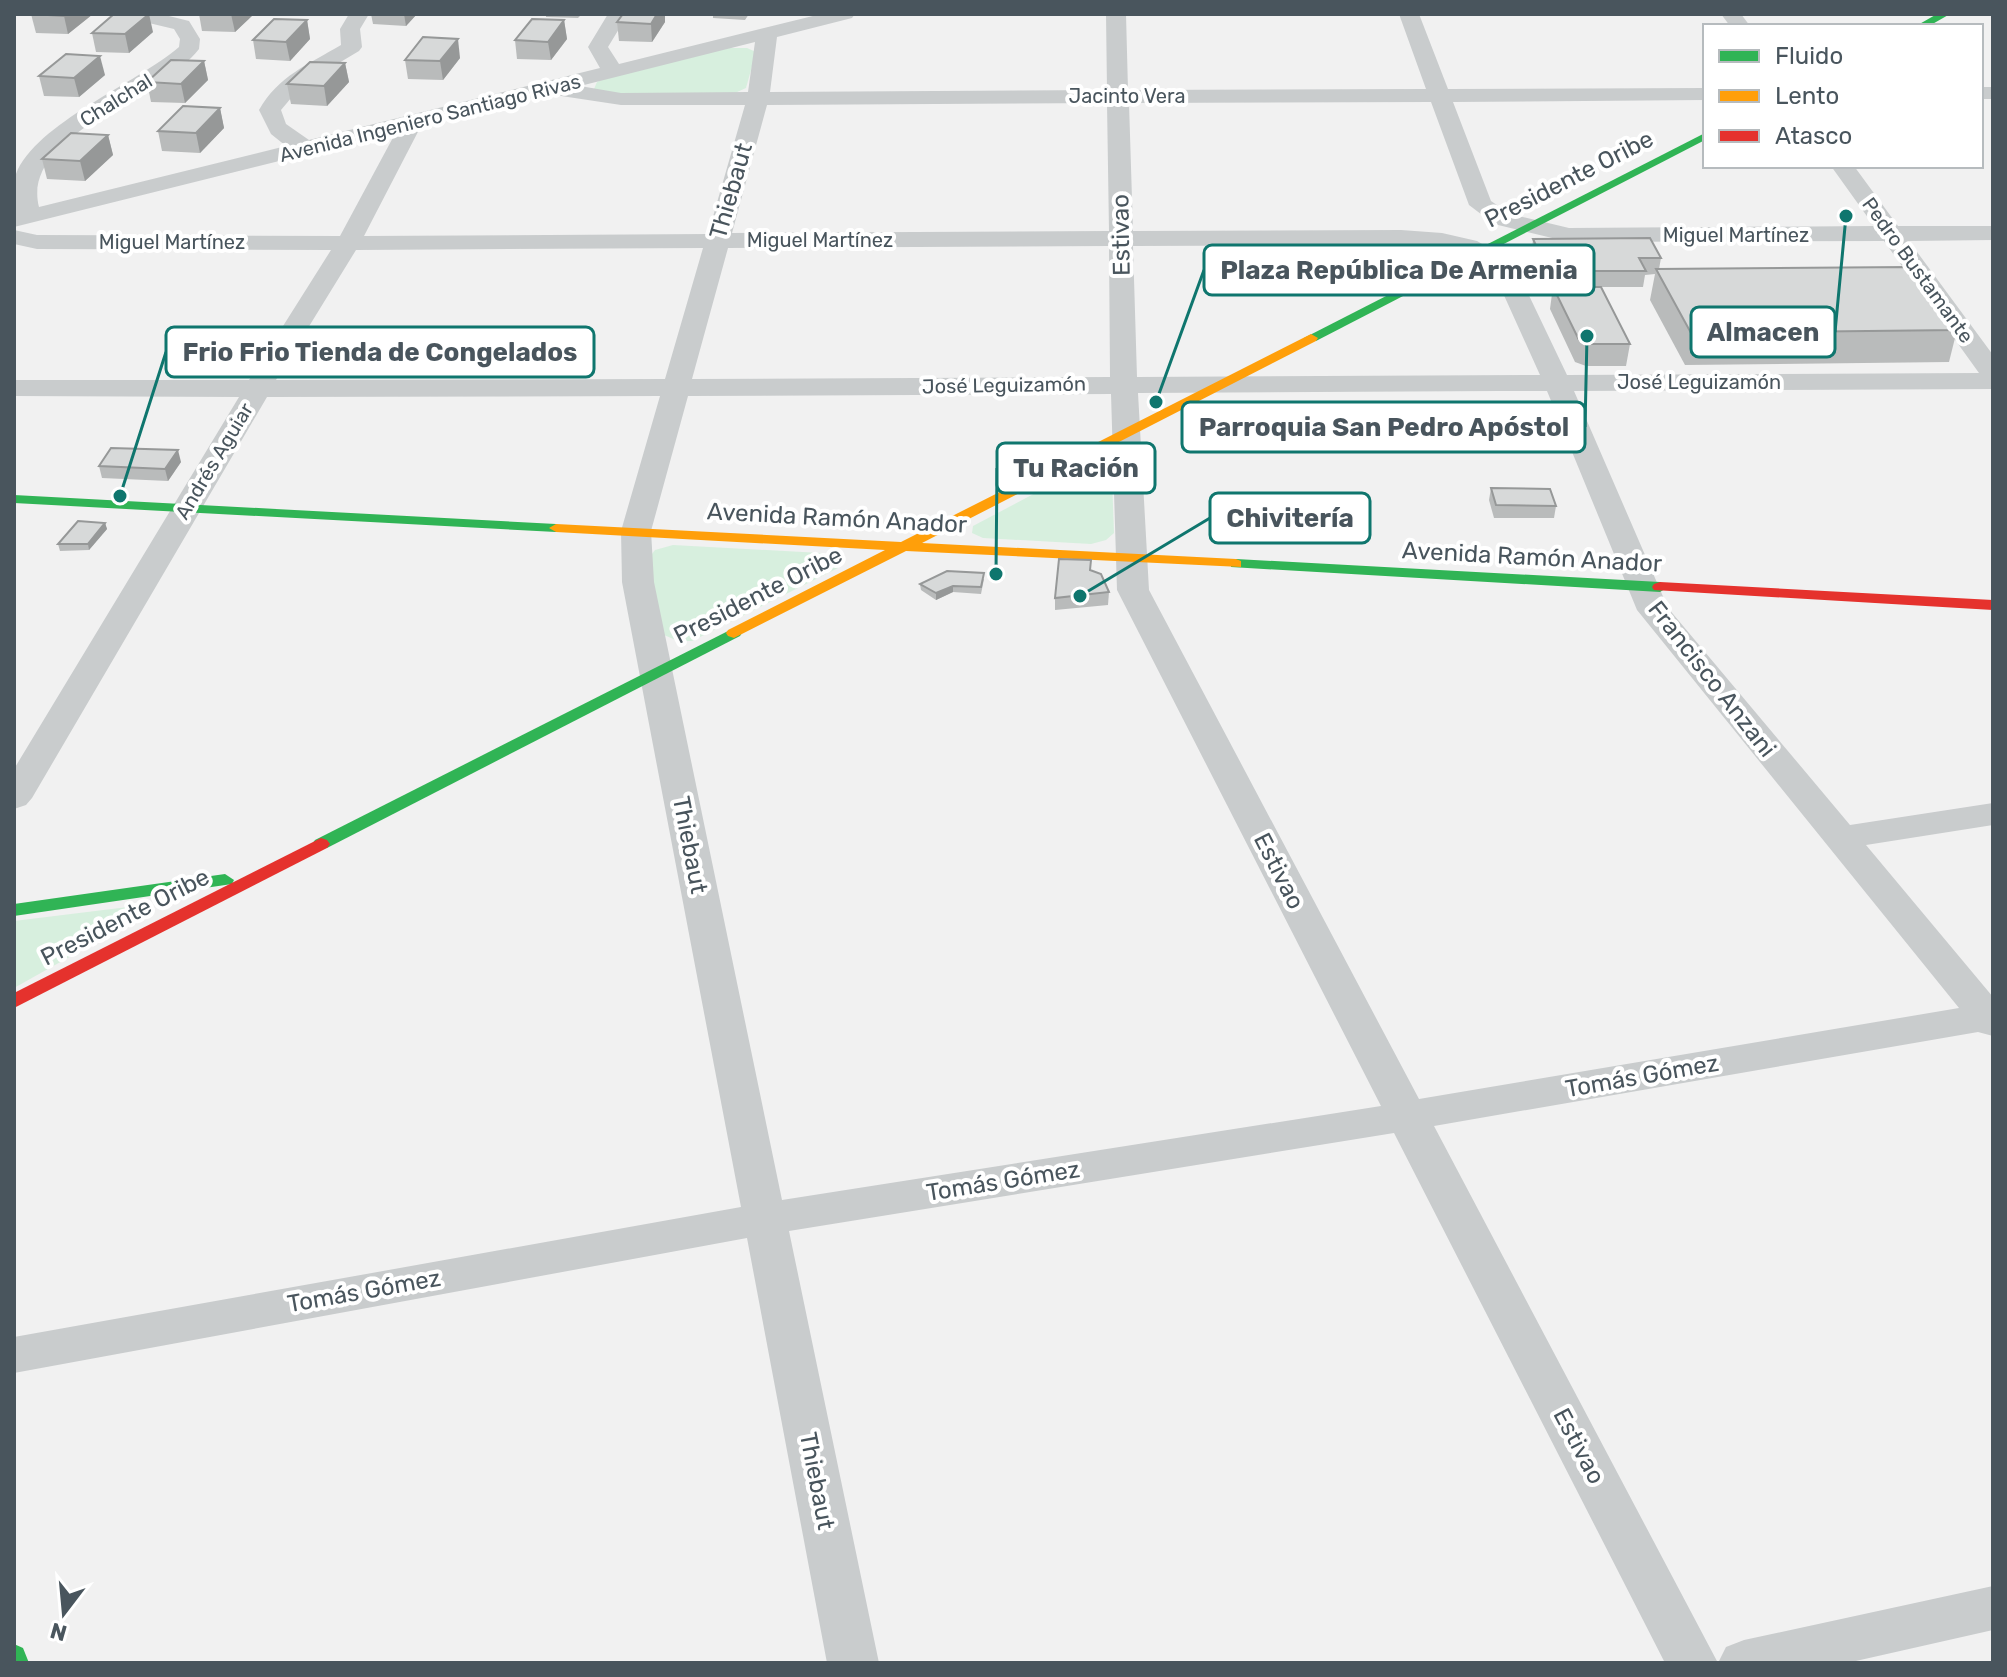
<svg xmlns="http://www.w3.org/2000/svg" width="2007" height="1677" font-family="Rubik,sans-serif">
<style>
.green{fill:#d7efde}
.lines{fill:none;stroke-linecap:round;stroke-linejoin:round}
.street{fill:#c9cccd;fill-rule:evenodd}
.fast{fill:#30b455;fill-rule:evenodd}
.slow{fill:#ff9f0a;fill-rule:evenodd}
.jam{fill:#e5322d;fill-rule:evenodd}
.wall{fill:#b9bbbb}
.shaded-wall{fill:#969898}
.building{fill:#d7d9d9;stroke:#969898;stroke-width:2}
.labels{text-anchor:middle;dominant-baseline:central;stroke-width:8;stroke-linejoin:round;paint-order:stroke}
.far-street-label{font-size:20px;fill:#49555d;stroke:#fff}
.street-label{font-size:24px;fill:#49555d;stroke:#fff}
.leader{fill:none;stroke:#0f766e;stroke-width:3}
.callout-dot{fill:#0f766e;stroke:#fff;stroke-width:3}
.callout{fill:#fff;stroke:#0f766e;stroke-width:3}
.callout-label{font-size:26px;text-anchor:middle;font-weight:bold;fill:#49555d}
</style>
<rect width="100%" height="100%" fill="#f1f1f1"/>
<!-- green -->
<g class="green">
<polygon points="724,48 747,48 756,52 746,88 735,93 615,94 594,89 597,82 608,77"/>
<polygon points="1081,469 1099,471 1112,478 1114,533 1106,540 1091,544 983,538 972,533 973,526"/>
<polygon points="673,545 821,553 833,556 839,563 838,568 692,641 678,641 664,635 648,559 655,550"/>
<polygon points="136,906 146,914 14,988 14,921"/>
</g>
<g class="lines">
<!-- street -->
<g class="street">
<path d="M 125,14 L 161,14 L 189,21 L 200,39 L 199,49 C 162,98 20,133 39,207 L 286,146 L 271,134 L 259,110 C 278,76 309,64 341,45 L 340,29 L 349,14 L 369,14 L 360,29 L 362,47 L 359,51 L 302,85 L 281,110 L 286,124 L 309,140 L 600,68 L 588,47 L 608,14 L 628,14 L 608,47 L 619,64 L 821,14 L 855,14 L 852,18 L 777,37 L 770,92 L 1107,90 L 1106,14 L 1126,14 L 1128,90 L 1426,89 L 1399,14 L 1419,14 L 1448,89 L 1705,88 L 1705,100 L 1453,102 L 1491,201 L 1510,214 L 1569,228 L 1874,226 L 1831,166 L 1854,166 L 1898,226 L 1993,226 L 1993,240 L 1909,241 L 1993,355 L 1993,389 L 1574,391 L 1668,608 L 1850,825 L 1993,803 L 1993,825 L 1866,845 L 1993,997 L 1993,1036 L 1978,1032 L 1434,1126 L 1718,1663 L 1726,1647 L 1744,1640 L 1993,1586 L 1993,1630 L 1847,1663 L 1665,1663 L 1394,1133 L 789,1231 L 879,1663 L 827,1663 L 747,1238 L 14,1373 L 14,1337 L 741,1207 L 622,582 L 621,531 L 660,396 L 267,397 L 32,798 L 26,805 L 14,809 L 14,769 L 239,397 L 14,396 L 14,380 L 249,380 L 331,250 L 37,249 L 14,244 L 14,230 L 37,235 L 340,236 L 396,132 L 14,227 C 14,215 11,185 16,174 C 36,123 136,84 179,47 L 180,39 L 174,29 L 128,18 ZM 755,42 L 748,92 L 621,93 L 580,86 ZM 548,94 L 621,105 L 745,105 L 708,234 L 364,236 L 421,126 ZM 1431,102 L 1469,205 L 1494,224 L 1569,242 L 1884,241 L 1979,373 L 1567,375 L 1513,262 L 1477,241 L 1442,233 L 1401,230 L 1133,231 L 1129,103 ZM 1107,103 L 1109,231 L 732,233 L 767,105 ZM 1415,245 L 1460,252 L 1493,271 L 1540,375 L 1137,377 L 1133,246 ZM 1109,246 L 1110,377 L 692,379 L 728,248 ZM 703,248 L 665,379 L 276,380 L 356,250 ZM 1498,391 L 1547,391 L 1637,610 L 1959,1008 L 1419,1099 L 1149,590 L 1138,393 ZM 1111,394 L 1117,590 L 1381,1106 L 782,1200 L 654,582 L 651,531 L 688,396 Z"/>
<polygon points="1721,14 1741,14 1750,26 1730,26"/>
<rect x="1981" y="87" width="12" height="12"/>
</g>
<!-- fast -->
<g class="fast">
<polygon points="1937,14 1950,14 1929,26 1916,26"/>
<polygon points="1705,133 1705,140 1316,341 1304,338"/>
<polygon points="14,495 556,524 563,528 556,532 14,503"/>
<polygon points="1236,559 1660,582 1668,587 1660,592 1231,567 1231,561"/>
<polygon points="734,628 740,630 742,633 740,636 327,848 315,848 312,844 315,840"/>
<polygon points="225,874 234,880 232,884 14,916 14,904"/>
<polygon points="14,1644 23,1648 29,1663 14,1663"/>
</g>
<!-- slow -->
<polygon class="slow" points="1311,334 1318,338 1316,341 922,543 1236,559 1241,561 1241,567 906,551 734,638 728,636 726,633 728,630 885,550 556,532 549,528 556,524 901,542"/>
<!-- jam -->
<g class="jam">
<polygon points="1660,582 1993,600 1993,610 1654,590 1652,587 1654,584"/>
<polygon points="321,838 327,840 330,844 327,848 14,1008 14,993"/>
</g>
</g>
<!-- wall -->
<g class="wall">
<polygon points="31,14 93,14 68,34 36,33"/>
<polygon points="199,14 254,14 235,32 202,31"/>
<polygon points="371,14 417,14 406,26 373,24"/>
<polygon points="546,14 582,14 578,18 546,17"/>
<polygon points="623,14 665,14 665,22 652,42 619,41 617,22"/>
<polygon points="713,14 749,14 745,20 713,18"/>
<polygon points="307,20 310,39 290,61 256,59 253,40"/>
<polygon points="564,20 567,39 551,60 517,59 515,40"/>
<polygon points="153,32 129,53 96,52 92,33"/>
<polygon points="460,58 443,80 408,79 405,60"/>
<polygon points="204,61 208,80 185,103 151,102 147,82"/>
<polygon points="345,63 349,82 327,106 291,104 287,84"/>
<polygon points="105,75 79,97 44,96 39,76"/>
<polygon points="220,108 224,128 200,153 162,151 158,131"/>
<polygon points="108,135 113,155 85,181 47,179 42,159"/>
<polygon points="1533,239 1661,258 1659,269 1957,330 1949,362 1685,365 1650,300 1655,274 1645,275 1643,287 1601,287 1630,344 1626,366 1586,366 1575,362 1550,309 1552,294 1544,294 1530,272"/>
<polygon points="181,462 168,481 102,478 99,466"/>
<polygon points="1491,488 1556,506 1554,518 1494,518 1489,500"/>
<polygon points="105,523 107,529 89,550 60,551 58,544"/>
<polygon points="1091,570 1109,592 1108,605 1055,610 1055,598"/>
<polygon points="984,579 981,594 953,592 936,600 921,590 920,584"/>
</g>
<!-- shaded-wall -->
<g class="shaded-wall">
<polygon points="66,14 93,14 68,34 64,16"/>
<polygon points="149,14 153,32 129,53 125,34"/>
<polygon points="231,14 254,14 235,32"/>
<polygon points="404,14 417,14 406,26"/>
<polygon points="657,14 665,14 665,22 652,42 651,24"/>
<polygon points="307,20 310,39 290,61 286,42"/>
<polygon points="564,20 567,39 551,60 548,42"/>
<polygon points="458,39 460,58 443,80 440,61"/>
<polygon points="100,56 105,75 79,97 74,78"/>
<polygon points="204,61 208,80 185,103 181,84"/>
<polygon points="345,63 349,82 327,106 324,86"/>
<polygon points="220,108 224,128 200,153 196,133"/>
<polygon points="108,135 113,155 85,181 80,161"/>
<polygon points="178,450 181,462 168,481 165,469"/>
<polygon points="105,523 107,529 89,550 88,544"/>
<polygon points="953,586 953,592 936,600 936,593"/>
</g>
<!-- building -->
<g class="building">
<polygon points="31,14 66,14 64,16"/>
<polygon points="114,14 149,14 125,34 92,33"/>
<polygon points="623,14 657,14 651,24 617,22"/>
<polygon points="274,19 307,20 286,42 253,40"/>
<polygon points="532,19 564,20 548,42 515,40"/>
<polygon points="423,37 458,39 440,61 405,60"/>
<polygon points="66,54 100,56 74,78 39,76"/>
<polygon points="171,60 204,61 181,84 147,82"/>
<polygon points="310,62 345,63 324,86 287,84"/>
<polygon points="183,106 220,108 196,133 158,131"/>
<polygon points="71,133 108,135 80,161 42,159"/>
<polygon points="1650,238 1661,258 1639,258 1646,271 1569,271 1572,278 1547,278 1532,256 1541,256 1533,239"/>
<polygon points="1909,267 1957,330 1691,333 1656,269"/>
<polygon points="1553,287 1601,287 1630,344 1589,344 1579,340"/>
<polygon points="111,448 178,450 165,469 99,466"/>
<polygon points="1491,488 1550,489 1556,506 1496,505"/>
<polygon points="78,521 105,523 88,544 58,544"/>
<polygon points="1059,559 1091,560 1090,570 1101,574 1109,592 1055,598"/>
<polygon points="947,571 984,573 981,587 953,586 936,593 920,584"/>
</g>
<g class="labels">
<!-- far-street labels -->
<g class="far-street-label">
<text x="1127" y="96">Jacinto Vera</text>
<text transform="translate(116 100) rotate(-32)">Chalchal</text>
<text transform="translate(430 118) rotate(-14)">Avenida Ingeniero Santiago Rivas</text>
<text x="1736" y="235">Miguel Martínez</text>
<text x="820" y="240">Miguel Martínez</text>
<text x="172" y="242">Miguel Martínez</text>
<text transform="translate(1918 270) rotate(54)">Pedro Bustamante</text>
<text x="1699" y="382">José Leguizamón</text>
<text transform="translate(1004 385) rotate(-1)">José Leguizamón</text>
<text transform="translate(214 461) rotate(-59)">Andrés Aguiar</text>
</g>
<!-- street labels -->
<g class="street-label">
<text transform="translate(1569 179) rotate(-27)">Presidente Oribe</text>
<text transform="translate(731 191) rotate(-74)">Thiebaut</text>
<text transform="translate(1121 235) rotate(-91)">Estivao</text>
<text transform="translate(837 518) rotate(3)">Avenida Ramón Anador</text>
<text transform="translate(1532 557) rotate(3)">Avenida Ramón Anador</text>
<text transform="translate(758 595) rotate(-27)">Presidente Oribe</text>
<text transform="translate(1712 679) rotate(52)">Francisco Anzani</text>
<text transform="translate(690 845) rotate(79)">Thiebaut</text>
<text transform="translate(1279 871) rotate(63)">Estivao</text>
<text transform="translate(125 917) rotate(-27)">Presidente Oribe</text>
<text transform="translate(1642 1076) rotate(-10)">Tomás Gómez</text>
<text transform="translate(1003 1181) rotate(-9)">Tomás Gómez</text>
<text transform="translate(364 1291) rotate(-10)">Tomás Gómez</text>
<text transform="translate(1579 1446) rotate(62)">Estivao</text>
<text transform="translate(817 1481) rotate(79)">Thiebaut</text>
</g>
</g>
<!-- callouts -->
<path class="leader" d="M1156 402L1204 270M1846 216L1835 332M120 496L166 352M1587 336L1585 427M996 574L997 468M1080 596L1210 518"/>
<g class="callout-dot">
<circle cx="1156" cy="402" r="8"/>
<circle cx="1846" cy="216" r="8"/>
<circle cx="120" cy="496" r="8"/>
<circle cx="1587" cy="336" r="8"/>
<circle cx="996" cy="574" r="8"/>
<circle cx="1080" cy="596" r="8"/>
</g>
<g class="callout">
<rect x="1204" y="245" width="390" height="50" rx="8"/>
<rect x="1691" y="307" width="144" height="50" rx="8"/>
<rect x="166" y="327" width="428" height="50" rx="8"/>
<rect x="1182" y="402" width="403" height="50" rx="8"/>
<rect x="997" y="443" width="158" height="50" rx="8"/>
<rect x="1210" y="493" width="160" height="50" rx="8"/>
</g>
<g class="callout-label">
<text x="1399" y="279">Plaza República De Armenia</text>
<text x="1763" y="341">Almacen</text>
<text x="380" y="361">Frio Frio Tienda de Congelados</text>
<text x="1384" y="436">Parroquia San Pedro Apóstol</text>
<text x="1076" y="477">Tu Ración</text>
<text x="1290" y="527">Chivitería</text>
</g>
<!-- border -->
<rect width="2007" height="1677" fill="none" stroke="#49555d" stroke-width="32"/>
<!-- legend -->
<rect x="1703" y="24" width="280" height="144" fill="#ffffff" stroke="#b6bbbe" stroke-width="2"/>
<rect x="1719" y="50" width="40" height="12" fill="#30b455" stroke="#b6bbbe" stroke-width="2"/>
<text x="1775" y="64" font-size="24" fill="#49555d">Fluido</text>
<rect x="1719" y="90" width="40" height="12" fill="#ff9f0a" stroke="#b6bbbe" stroke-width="2"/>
<text x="1775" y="104" font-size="24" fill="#49555d">Lento</text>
<rect x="1719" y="130" width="40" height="12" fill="#e5322d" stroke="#b6bbbe" stroke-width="2"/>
<text x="1775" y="144" font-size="24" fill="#49555d">Atasco</text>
<!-- north arrow -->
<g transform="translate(64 1613) rotate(196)" stroke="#ffffff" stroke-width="6" paint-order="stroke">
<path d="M0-6L14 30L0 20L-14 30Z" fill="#49555d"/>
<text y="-12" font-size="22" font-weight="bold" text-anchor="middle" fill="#49555d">N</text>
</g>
</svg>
